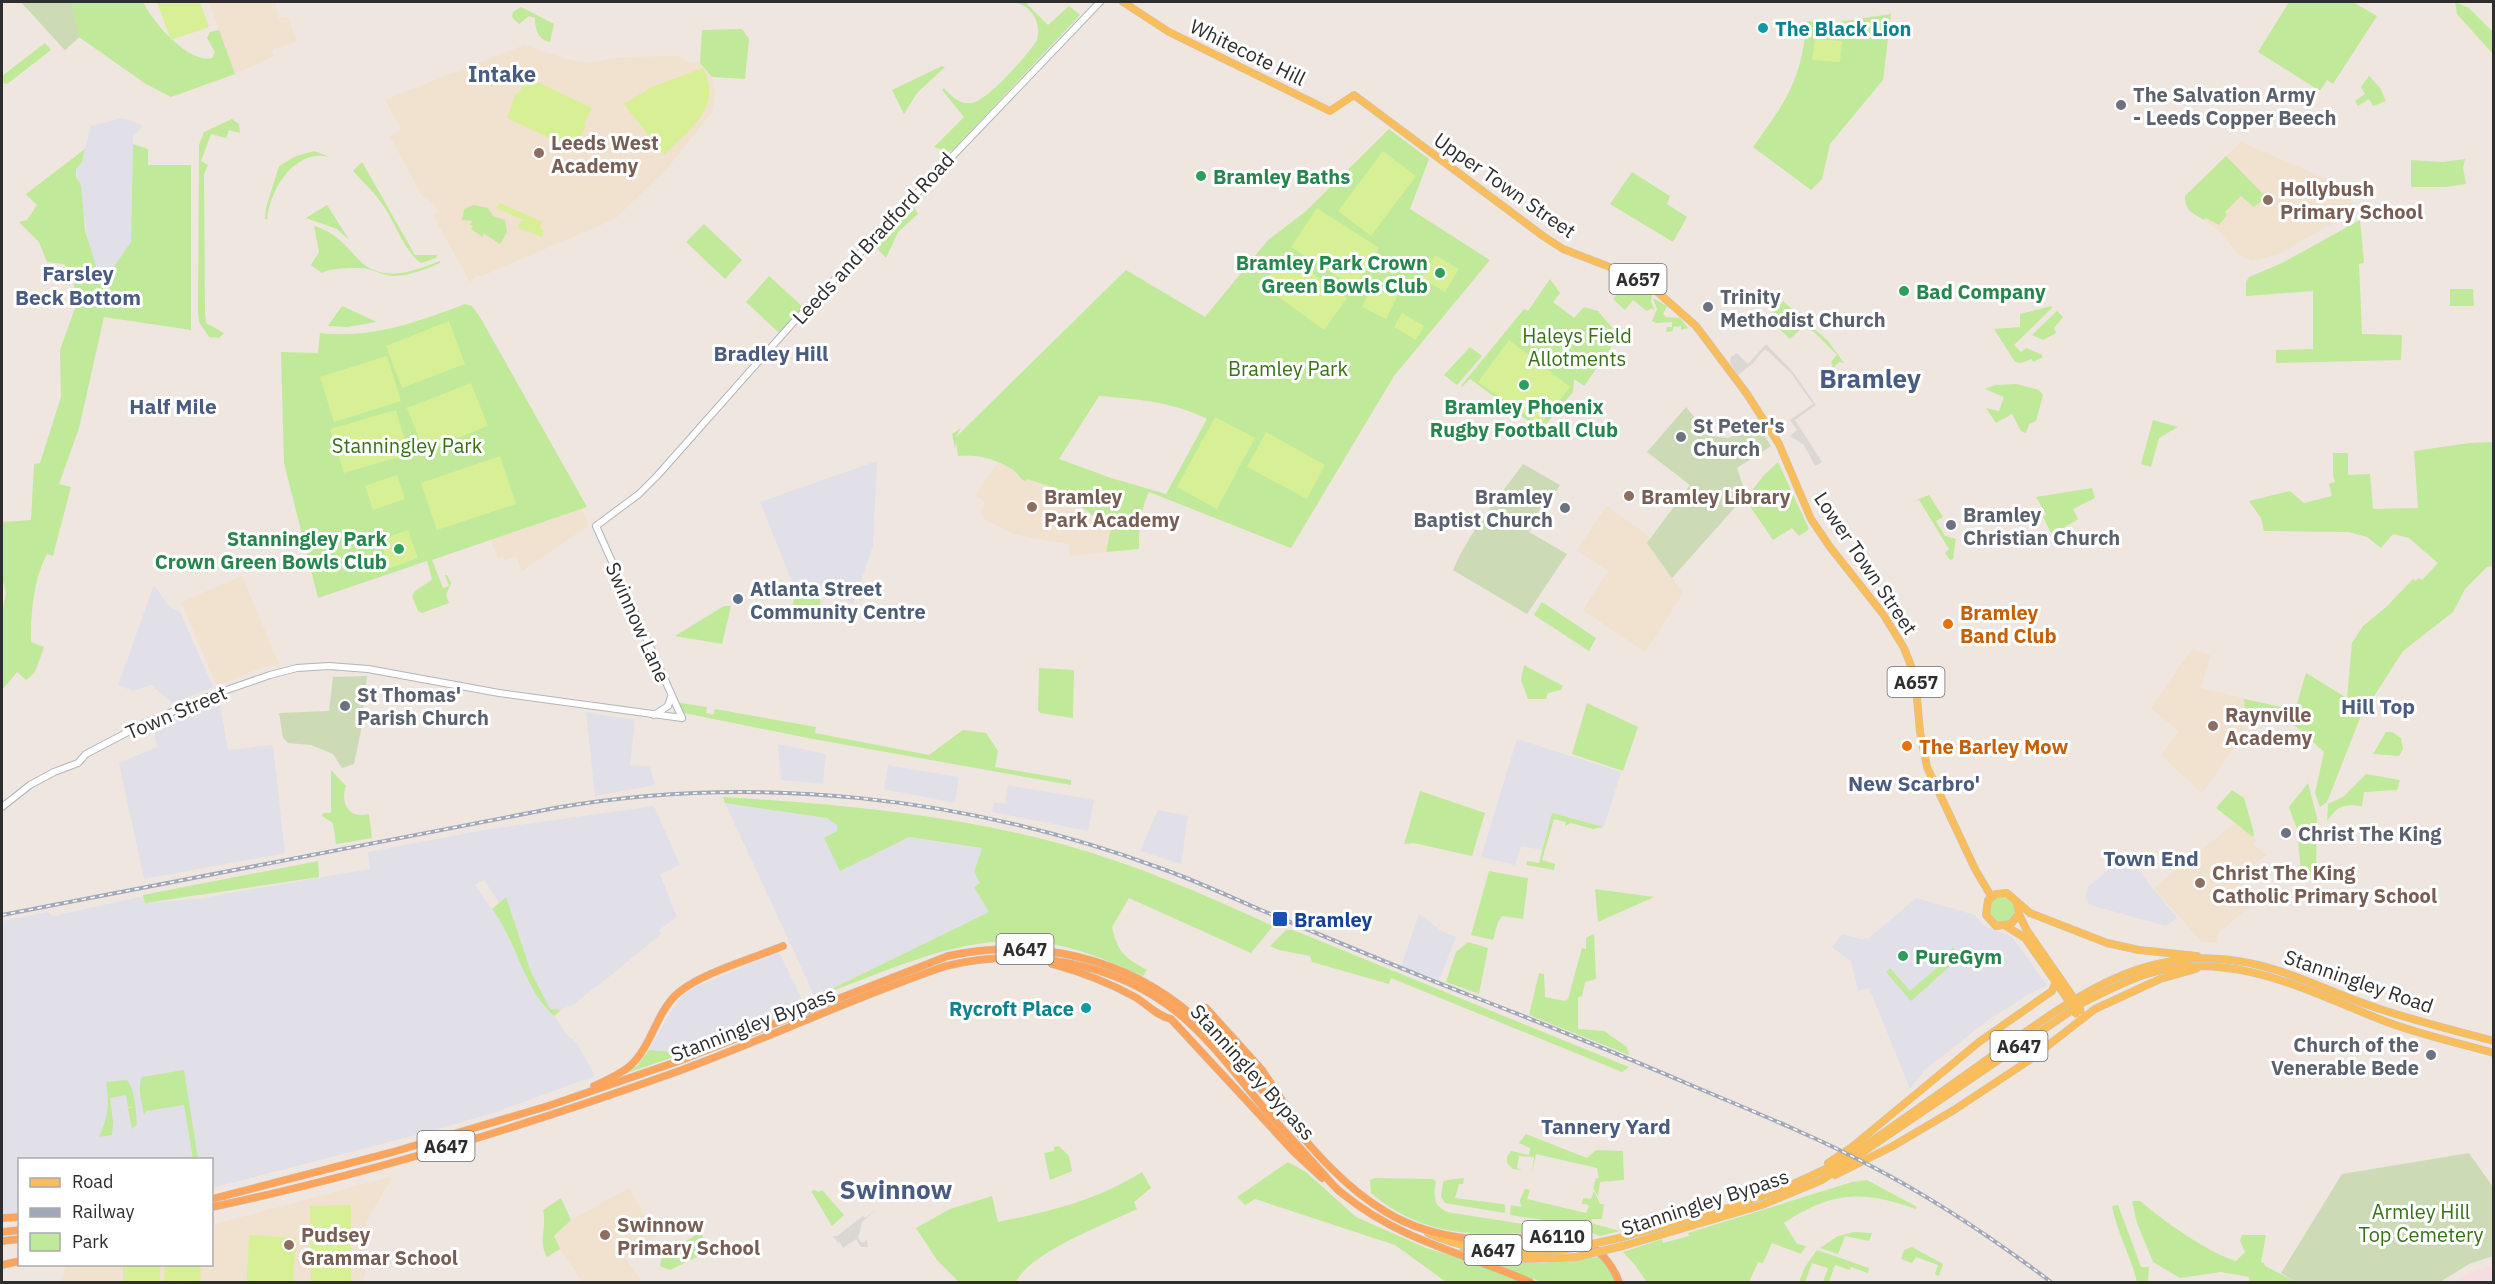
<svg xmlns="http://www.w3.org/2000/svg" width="2495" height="1284" font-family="'IBM Plex Sans',sans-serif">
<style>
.industrial{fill:#e1e0e8}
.education{fill:#f1e1cf}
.medical{fill:#f6dde2}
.green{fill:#c0e999;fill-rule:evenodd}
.cemetery{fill:#cddab6}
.pitch{fill:#d7f095}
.plaza{fill:#dbd7d3}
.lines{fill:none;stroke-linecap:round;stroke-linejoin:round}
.secondary-casing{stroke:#b0b5be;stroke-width:8}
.primary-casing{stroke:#c4c4c4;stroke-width:8}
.trunk-casing{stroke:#c4c4c4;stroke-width:8}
.secondary{stroke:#fff;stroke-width:6}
.primary{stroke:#fabd5b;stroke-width:7}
.trunk{stroke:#fca45b;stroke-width:7}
.rail-casing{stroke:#a1a8b9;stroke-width:4}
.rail{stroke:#fff;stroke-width:1.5;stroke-dasharray:4.5;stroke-linecap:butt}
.primary-bridge-casing{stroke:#c4c4c4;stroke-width:8;stroke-linecap:butt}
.primary-bridge{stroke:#fabd5b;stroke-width:7}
.culture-dot{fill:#0f9aa8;stroke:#fff;stroke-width:2}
.worship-dot{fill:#6b7280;stroke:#fff;stroke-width:2}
.education-dot{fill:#8d6e63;stroke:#fff;stroke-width:2}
.leisure-dot{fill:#2e9e5b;stroke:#fff;stroke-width:2}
.service-dot{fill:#5c6f8a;stroke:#fff;stroke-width:2}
.food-dot{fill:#e8710a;stroke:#fff;stroke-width:2}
.transit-dot{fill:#1a4fb4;stroke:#fff;stroke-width:2}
.labels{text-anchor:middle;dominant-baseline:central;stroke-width:6;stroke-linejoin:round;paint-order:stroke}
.shield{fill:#fff;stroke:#6d6d6d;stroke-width:1.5}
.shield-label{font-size:18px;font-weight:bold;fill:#2e2e2e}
.culture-label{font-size:20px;font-weight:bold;fill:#0d838f;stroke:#fff;text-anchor:start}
.street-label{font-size:20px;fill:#2e2e2e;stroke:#fff}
.worship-label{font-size:20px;font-weight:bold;fill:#5b616d;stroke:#fff;text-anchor:start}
.education-label{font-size:20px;font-weight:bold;fill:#785e54;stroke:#fff;text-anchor:start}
.leisure-label{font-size:20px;font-weight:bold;fill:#27864d;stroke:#fff;text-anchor:start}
.park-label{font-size:20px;fill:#377216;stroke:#fff}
.service-label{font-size:20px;font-weight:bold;fill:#4e5e75;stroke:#fff;text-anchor:start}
.food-label{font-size:20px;font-weight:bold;fill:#c56008;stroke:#fff;text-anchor:start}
.transit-label{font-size:20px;font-weight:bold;fill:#164399;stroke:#fff;text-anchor:start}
.neighbourhood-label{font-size:21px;font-weight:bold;fill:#4a5c82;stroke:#fff}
.quarter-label{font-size:22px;font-weight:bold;fill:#4a5c82;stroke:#fff}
.district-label{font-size:26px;font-weight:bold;fill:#4a5c82;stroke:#fff}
</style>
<rect width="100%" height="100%" fill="#efe6e0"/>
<!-- industrial -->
<g class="industrial">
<polygon points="122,118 142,125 138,132 133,134 131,242 108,275 101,275 91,256 76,169 82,162 91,126"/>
<polygon points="877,461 873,546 853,604 833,593 793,584 760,502"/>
<polygon points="154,585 169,607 180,612 213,687 173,703 151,685 133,691 118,685"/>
<polygon points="219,697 228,750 273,745 285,853 144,879 119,763 157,747 153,725"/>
<polygon points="586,712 635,720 630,765 650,767 655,785 595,796"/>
<polygon points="1517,739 1621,772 1604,827 1552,813 1542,850 1521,846 1515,865 1481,857"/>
<polygon points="778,744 826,754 823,784 781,780"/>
<polygon points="888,765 959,777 955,803 884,789"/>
<polygon points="1008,785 1094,800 1088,831 992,812 994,802 1005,804"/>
<polygon points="725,803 820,815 837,824 837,831 884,849 909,837 982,848 974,872 980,883 989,912 815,997"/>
<polygon points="654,806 680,865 660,874 677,917 659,930 661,934 610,976 575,1003 561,1010 550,1009 531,972 516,928 484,880 475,885 500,920 528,980 544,1007 554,1016 566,1034 577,1043 595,1076 493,1113 420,1134 212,1188 212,1160 20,1160 19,1213 2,1214 2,921 47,912 53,916 144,896 145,903 196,899 370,869 368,852 484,830"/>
<polygon points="1158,810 1188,816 1181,864 1140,851"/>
<polygon points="2126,855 2177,918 2166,926 2090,905 2085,898 2088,887"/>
<polygon points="1916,898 1975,915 1983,925 2012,937 2047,985 2029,994 1988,1020 1926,1069 1910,1089 1869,988 1858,991 1851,961 1832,947 1842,934 1861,939 1869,938"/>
<polygon points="1419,914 1443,932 1456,937 1439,980 1401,966"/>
<polygon points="779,952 804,1004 786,1015 712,1044 708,1038 673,1052 649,1050 671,1011 682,996 695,987"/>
</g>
<!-- education -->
<g class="education">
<polygon points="209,2 275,2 279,19 289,17 296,42 272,50 274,56 235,74"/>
<polygon points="524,45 563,58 587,63 622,57 679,56 688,62 700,63 713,80 715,96 712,112 669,166 615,219 482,276 476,276 470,282 433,215 439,211 426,196 423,198 390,136 401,129 385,100"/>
<polygon points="2241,142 2350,189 2352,212 2279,254 2252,261 2239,255 2217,229 2188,210 2185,204 2185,196"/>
<polygon points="998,463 1013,469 1020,479 1027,479 1055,488 1111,528 1106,552 1070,556 1069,544 1013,534 985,519 980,512 985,502 975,495"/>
<polygon points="1607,506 1651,538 1647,543 1683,593 1645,652 1583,610 1608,571 1577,550"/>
<polygon points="581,509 588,522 588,526 522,571 516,556 505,560 503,557 498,559 491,540"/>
<polygon points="242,576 279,664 255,670 217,686 181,602"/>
<polygon points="2192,649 2210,655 2201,688 2272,705 2241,738 2202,793 2161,755 2179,731 2151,708"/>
<polygon points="2235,823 2257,840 2253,844 2266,855 2236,878 2255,902 2218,933 2218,943 2202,942 2154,888"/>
<polygon points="393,1176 366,1222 365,1275 362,1282 60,1282 66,1265 212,1264 212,1225"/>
<polygon points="629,1188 656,1235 625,1258 642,1282 583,1282 560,1249 554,1236 571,1220"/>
</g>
<!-- medical -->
<polygon class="medical" points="2493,1264 2493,1282 2451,1282 2474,1271"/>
<!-- green -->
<g class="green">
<path d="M 21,2 L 143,2 C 152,21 188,64 212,58 L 215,52 L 207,38 L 210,32 L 219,30 L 235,74 L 171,97 L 146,84 L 79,37 L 65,50 Z"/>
<path d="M 1012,2 L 1029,2 L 1027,4 L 1048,25 L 1069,6 L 1080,15 L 953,150 L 948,152 L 934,147 L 964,117 L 942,90 L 944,88 C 952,97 960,105 972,103 C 987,101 1029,54 1037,40 C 1042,22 1031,4 1012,2 Z"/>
<polygon points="2289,2 2353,2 2377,16 2333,84 2327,80 2320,91 2258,52"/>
<polygon points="2455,2 2469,8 2493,32 2493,54 2457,14"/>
<path d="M 521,7 L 554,24 L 550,42 C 538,40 535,29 535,18 L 529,16 L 519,24 L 512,17 L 513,12 Z"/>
<path d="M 1891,14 L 1883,80 L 1830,144 L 1822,179 L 1811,190 L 1753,147 C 1787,100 1801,81 1807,21 L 1838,22 Z"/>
<polygon points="742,29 749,39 745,79 712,77 700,63 702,30"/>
<polygon points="45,43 51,50 7,84 2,83 2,76"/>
<polygon points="942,66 945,67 917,93 904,114 892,90"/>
<polygon points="2369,76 2380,88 2386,101 2373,106 2369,99 2358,106 2355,101 2365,94 2361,87"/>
<polygon points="232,119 239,124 240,133 229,130 226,138 211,134 201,161 208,165 204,174 205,313 206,323 224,333 219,338 209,337 199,322 198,313 199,145 204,132"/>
<path d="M 1389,129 L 1429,159 L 1410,209 L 1490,260 L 1394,376 L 1291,548 L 1149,492 C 1140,511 1139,527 1139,549 L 1106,552 L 1111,528 L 1055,488 L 1027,479 L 1025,481 C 1018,478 1017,471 1010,468 C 994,459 977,454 958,456 L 956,442 L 955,449 L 952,434 L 961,428 L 956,437 L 1126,270 L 1205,317 L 1268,240 L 1305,212 ZM 1099,396 C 1136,399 1174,402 1207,419 L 1166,494 L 1111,478 L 1059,459 Z"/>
<path d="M 133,144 L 148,149 L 148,165 L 191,165 L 191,330 L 104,317 L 79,428 L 59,484 L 71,487 L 55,548 L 53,556 L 47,554 C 33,581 31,612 31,642 L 44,647 L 35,672 L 26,680 L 17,672 L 2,690 L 2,612 L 6,593 L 2,577 L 2,522 L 31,520 L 34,464 L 40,463 L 61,397 L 60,350 L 75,308 L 74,276 L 64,264 L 47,262 L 39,242 L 19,222 L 27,220 L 37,205 L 26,194 L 85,149 L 82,162 L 76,169 L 76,177 L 81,186 L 85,230 L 97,269 L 101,275 L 108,275 L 131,242 Z"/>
<path d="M 314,151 L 330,157 C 295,148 270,189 267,219 L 265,219 L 266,208 L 279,166 L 296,156 Z"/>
<path d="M 2226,156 L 2266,197 L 2254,207 L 2241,196 L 2225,212 L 2227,215 L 2219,225 L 2206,218 L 2204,220 C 2192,213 2185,210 2185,196 Z"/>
<polygon points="2465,159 2463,168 2466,184 2445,187 2411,187 2411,160 2443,162"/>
<path d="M 362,162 L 415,255 L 437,255 L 436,258 L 421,263 C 406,253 395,224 385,208 C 376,194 364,183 353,171 Z"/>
<polygon points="1632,172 1670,196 1667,204 1687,217 1673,242 1610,204"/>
<polygon points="327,205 348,238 348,239 337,229 306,218"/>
<polygon points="474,205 488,208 493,216 505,220 507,232 500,244 483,233 483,237 471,229 473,226 470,225 472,221 462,220 464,209"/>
<polygon points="913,206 918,214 898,232 886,258 875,246"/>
<polygon points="2360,220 2364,263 2359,264 2362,334 2402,335 2401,360 2276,363 2276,350 2313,349 2313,291 2246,296 2246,282 2249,277 2282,263"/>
<polygon points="704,224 742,260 725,279 686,242"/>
<path d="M 314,226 C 335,232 345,245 359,260 C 382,283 413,272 440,261 L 440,263 C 426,269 411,275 395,276 C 384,276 377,271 368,269 C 359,267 328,268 322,273 L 311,265 L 319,252 Z"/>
<polygon points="769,276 803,307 779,333 746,302"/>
<polygon points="1550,279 1560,293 1553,302 1574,318 1584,307 1598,311 1619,336 1584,386 1574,379 1573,392 1541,430 1470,379 1462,387 1461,386 1524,309 1528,311"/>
<polygon points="1639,287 1652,295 1651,302 1655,311 1652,308 1647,311 1633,300 1625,310 1613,299 1622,289 1627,288 1627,291 1633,294"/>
<polygon points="2450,289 2473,289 2474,306 2450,306"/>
<polygon points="1653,298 1667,306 1663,314 1666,317 1680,318 1688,328 1681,330 1681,326 1673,327 1673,331 1666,332 1667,327 1672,327 1672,322 1656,323 1652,321 1657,309"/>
<polygon points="1783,301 1828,341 1844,363 1839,362 1826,375 1833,365 1831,362 1837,355 1814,332 1804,326 1790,339 1770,320 1771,316"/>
<path d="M 465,304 L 472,306 L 480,317 L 587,507 L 432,560 L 443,588 L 449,586 L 445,575 L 447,575 L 451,583 L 446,595 L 449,603 L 422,613 L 418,611 L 412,596 C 414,589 426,585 432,579 L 427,561 L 318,598 L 284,463 L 281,352 L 318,353 L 320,333 C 371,339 418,322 465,304 Z"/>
<polygon points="342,306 377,322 347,327 328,326"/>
<polygon points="2051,306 2052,308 2014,345 2021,352 2026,348 2041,354 2043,357 2033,362 2032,359 2021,363 2015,362 1994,329 2020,327 2020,314"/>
<polygon points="2057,311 2063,317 2054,328 2056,333 2043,340 2032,335"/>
<polygon points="1470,347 1482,356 1457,385 1444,375"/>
<polygon points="2017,384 2039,390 2043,395 2036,421 2029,424 2026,433 2021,431 2012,414 1996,423 1986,408 1999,411 2004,397 1985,389 1995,385"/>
<polygon points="2153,420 2178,427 2159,438 2151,467 2141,464"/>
<polygon points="2493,442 2493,566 2487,567 2465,589 2453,612 2403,651 2360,718 2327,802 2320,807 2315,793 2324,752 2294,725 2258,720 2246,722 2244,699 2295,710 2306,673 2347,698 2352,643 2363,626 2385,608 2413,579 2416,581 2418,578 2422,580 2438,563 2409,538 2393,534 2381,548 2367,537 2349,532 2264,531 2261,518 2249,501 2290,491 2304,503 2332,496 2329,484 2335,482 2333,475 2333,453 2348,453 2348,475 2370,474 2373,509 2418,508 2414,451 2470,443"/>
<polygon points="1778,462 1809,529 1799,536 1792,528 1773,540 1745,499 1764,475"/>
<polygon points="2092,488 2095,498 2073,509 2078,519 2052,535 2043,517 2046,514 2036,497"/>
<polygon points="1929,495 1943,517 1936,521 1945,536 1956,539 1953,559 1950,560 1945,553 1949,549 1919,500 1914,501"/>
<polygon points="799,588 821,592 820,607 817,607 815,617 792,613 794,596 800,597 801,592 798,591"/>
<polygon points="1542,602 1596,638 1589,651 1534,615"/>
<polygon points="724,606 731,606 722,644 675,636"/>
<polygon points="1524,665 1563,686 1561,690 1548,693 1546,699 1528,699 1521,680"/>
<polygon points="1039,668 1074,670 1073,718 1040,713 1038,710"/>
<polygon points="674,702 707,707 706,713 713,715 715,709 816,727 815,733 929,755 963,730 986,733 998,751 995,767 1071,780 1071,785 813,739 679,712"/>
<polygon points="1587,703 1638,727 1623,771 1572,754"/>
<polygon points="2386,732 2392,732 2401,738 2403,749 2399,756 2373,754"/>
<path d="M 331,770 L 346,786 C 340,804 349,819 369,814 L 372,838 L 336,844 L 333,823 L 322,816 L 323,813 L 331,813 Z"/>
<path d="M 2366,774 L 2400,780 L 2397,790 L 2364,792 L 2362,806 C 2342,804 2339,805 2327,821 L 2328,804 L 2343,797 Z"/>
<polygon points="2308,783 2317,818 2316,860 2321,876 2314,879 2301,872 2297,829 2289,807"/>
<polygon points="2232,790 2244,798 2254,833 2253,837 2216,808"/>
<polygon points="1420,791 1485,813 1472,856 1414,843 1404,844"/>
<path d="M 723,797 C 838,804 953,814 1065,845 C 1138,865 1205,895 1273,926 L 1251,953 L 1129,898 L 1112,927 C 1118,953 1124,957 1147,970 L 1143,976 C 1118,965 1093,954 1066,947 C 977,924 896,969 815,997 L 989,912 L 974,887 L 980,883 L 974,872 L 982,848 L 909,837 L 840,871 L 824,838 L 837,831 L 837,825 L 827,818 L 725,803 Z"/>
<polygon points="1552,813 1604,827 1593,829 1571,823 1565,826 1566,822 1554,819 1542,860 1555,864 1554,870 1526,865 1527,861 1539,863"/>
<polygon points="318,861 319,877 145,903 143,895"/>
<polygon points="1489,871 1528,878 1523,919 1502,916 1498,922 1493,940 1471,935"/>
<polygon points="1595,889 1654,897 1598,922"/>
<circle cx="2002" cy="910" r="13"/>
<path d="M 506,897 L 531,972 L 550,1009 L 561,1010 L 554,1016 C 523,988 517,942 492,909 Z"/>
<polygon points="1286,930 1293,930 1629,1067 1622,1072 1391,978 1389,984 1312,962 1310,956 1279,950 1270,946"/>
<polygon points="1594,934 1596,979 1585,982 1582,996 1578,997 1578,1029 1604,1031 1627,1047 1629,1055 1529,1015 1539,973 1544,974 1545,997 1565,1001 1568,999 1582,948 1586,949 1586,938"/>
<polygon points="1468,942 1488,948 1479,994 1446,982 1456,952"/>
<polygon points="1952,944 1956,955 1951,965 1911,1001 1886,972 1890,968 1910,991 1953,954 1950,951 1953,948"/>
<polygon points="708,1038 712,1044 624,1074 637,1066 649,1050 673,1052"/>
<path d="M 184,1070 L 198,1159 L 193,1159 L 184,1105 L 146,1111 L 144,1115 C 142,1103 137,1087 142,1077 Z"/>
<path d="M 127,1080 C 135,1090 136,1111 137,1124 L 132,1129 L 128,1108 L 134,1107 L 128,1107 L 126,1095 L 110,1098 L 113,1122 L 112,1135 L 99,1137 C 108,1117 110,1104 106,1082 Z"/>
<polygon points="1526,1134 1587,1158 1596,1150 1623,1151 1624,1180 1600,1182 1598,1196 1593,1188 1596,1178 1599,1178 1597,1168 1536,1154 1532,1173 1534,1157 1519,1156 1517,1168 1522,1170 1513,1169 1507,1163 1507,1157 1511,1151 1529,1155 1530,1148 1519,1143"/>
<polygon points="1059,1146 1069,1156 1072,1171 1050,1180 1044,1153 1054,1151 1054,1147"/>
<polygon points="1288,1162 1306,1172 1356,1217 1426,1248 1487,1266 1522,1282 1446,1282 1395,1245 1255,1199 1245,1205 1237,1197"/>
<path d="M 1142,1172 L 1151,1188 L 1134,1202 L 1137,1209 C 1106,1224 1030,1252 1016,1282 L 959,1282 L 937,1260 L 916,1228 L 950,1209 L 992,1196 L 998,1222 C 1052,1211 1095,1201 1142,1172 Z"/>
<path d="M 1375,1178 L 1432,1179 L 1436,1181 C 1434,1195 1432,1205 1447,1212 L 1555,1229 L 1537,1230 L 1537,1232 C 1474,1237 1422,1236 1371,1193 L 1370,1180 Z"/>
<polygon points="1464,1178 1463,1184 1459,1184 1455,1198 1503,1204 1505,1205 1505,1213 1445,1203 1441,1197 1443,1182 1447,1180"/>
<path d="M 1867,1180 L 1917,1207 L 1916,1209 C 1863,1190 1832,1191 1784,1223 L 1797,1244 L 1806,1246 L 1801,1254 L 1772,1243 L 1763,1263 L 1758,1262 L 1749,1282 L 1650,1282 L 1646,1281 L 1635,1265 L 1623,1252 L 1662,1239 L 1663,1243 L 1689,1236 L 1688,1233 L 1852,1182 Z"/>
<polygon points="1525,1189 1530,1190 1527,1199 1586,1213 1589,1206 1586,1204 1582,1204 1583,1198 1591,1199 1594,1191 1600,1204 1604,1204 1602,1219 1592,1219 1591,1223 1620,1231 1600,1236 1570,1224 1510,1215 1511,1205 1521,1207 1520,1200"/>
<polygon points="815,1190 819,1192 822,1190 844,1215 832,1226 811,1191"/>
<path d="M 561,1198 L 571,1220 L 554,1236 L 560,1249 L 547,1257 C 538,1241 547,1227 543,1210 Z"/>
<path d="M 2132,1201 L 2140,1201 C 2164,1221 2206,1252 2236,1261 L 2245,1252 L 2240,1241 L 2242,1235 L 2266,1235 L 2261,1262 L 2264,1263 L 2265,1266 L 2296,1282 L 2249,1282 L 2249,1277 L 2221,1272 L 2180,1278 L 2153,1262 L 2137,1223 Z"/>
<path d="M 2118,1205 L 2141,1267 L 2149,1267 L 2148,1282 L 2137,1282 C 2131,1256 2117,1233 2112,1206 Z"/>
<polygon points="1854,1232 1872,1233 1869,1241 1845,1236 1838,1254 1820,1248 1838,1236"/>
<polygon points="696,1235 702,1235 709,1248 707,1252 670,1270 660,1266 662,1256"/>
<polygon points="1548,1238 1576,1242 1549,1246 1548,1248 1516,1249 1467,1242 1468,1240"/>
<polygon points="1912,1247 1943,1264 1939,1276 1935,1274 1938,1265 1916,1257 1912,1263 1901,1259 1904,1250"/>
<polygon points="1817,1250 1869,1268 1868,1273 1851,1267 1850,1270 1835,1265 1829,1282 1823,1282 1828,1268 1812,1263 1805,1282 1799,1282 1805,1267"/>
<polygon points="1600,1257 1617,1282 1542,1282 1496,1265 1497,1262 1542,1263"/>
</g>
<!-- cemetery -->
<g class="cemetery">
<polygon points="21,2 71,2 79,37 65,50"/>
<polygon points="1686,407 1710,436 1728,438 1758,426 1771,446 1737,468 1746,495 1672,578 1647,543 1690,485 1647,452"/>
<path d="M 1523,464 L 1560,485 L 1529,532 L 1567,554 L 1527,614 L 1453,570 C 1469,532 1499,497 1523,464 Z"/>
<polygon points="367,676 361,730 354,764 342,768 333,754 311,745 288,743 283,738 279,713 329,711 333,677"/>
<polygon points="2469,1153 2493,1187 2493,1256 2469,1264 2440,1282 2296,1282 2281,1273 2342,1174"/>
</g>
<!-- pitch -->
<g class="pitch">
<polygon points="157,2 200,2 209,27 171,40"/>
<polygon points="1815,39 1842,41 1840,62 1812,60"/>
<path d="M 703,68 C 723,109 690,128 664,155 L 624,104 L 652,87 Z"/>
<polygon points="527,77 592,108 584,124 586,126 573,149 507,118 516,93 519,93"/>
<polygon points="1383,151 1416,176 1371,236 1338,211"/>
<polygon points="500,203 542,222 539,228 544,230 542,237 518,228 521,221 525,221 496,208"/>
<polygon points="1317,208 1379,248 1354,287 1291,247"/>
<polygon points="1285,254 1347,298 1324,330 1262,285"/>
<polygon points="1435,255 1459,269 1445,292 1421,278"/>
<polygon points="1374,283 1398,295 1386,319 1362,307"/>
<polygon points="1402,313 1424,326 1416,340 1394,327"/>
<polygon points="449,321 465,364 402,388 386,346"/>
<polygon points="1509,340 1570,387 1540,425 1478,382"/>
<polygon points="387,356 401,401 334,422 320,377"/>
<polygon points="471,383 488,426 424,451 407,408"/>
<polygon points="396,410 409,454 344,473 330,429"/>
<polygon points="1215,417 1255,438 1217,509 1177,487"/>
<polygon points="1266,432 1325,465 1307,499 1247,467"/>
<polygon points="500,456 516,504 437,530 421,483"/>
<polygon points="397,475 405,499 373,510 365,486"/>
<polygon points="408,530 418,558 390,568 380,540"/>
<polygon points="351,1205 351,1282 311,1282 310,1206"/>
<polygon points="249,1235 296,1238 293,1282 247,1282"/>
<rect x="123" y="1265" width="37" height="17"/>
<polygon points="165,1265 201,1265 200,1282 164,1282"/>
</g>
<!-- plaza -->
<g class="plaza">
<polygon points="1766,344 1793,372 1816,405 1795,420 1822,462 1815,466 1804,445 1790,436 1797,430 1790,420 1813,404 1791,373 1765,349 1753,363 1738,375 1730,363 1731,357 1737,353 1748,364"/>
<polygon points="876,1210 862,1222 858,1238 862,1243 867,1240 868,1247 861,1247 856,1239 843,1248 840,1242 838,1243 833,1236 837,1236 863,1216 865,1218"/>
</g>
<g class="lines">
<!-- secondary casing -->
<g class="secondary-casing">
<g id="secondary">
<polyline points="654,715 668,706 671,697"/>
<polyline points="682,718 596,526 639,494 657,476 790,326 1100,2"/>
<polyline points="2,807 30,785 54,772 78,763 86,754 143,724 218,693 270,675 297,668 329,666 368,669 499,693 682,718"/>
</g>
</g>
<!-- primary casing -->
<g class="primary-casing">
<g id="primary">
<polyline points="1123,2 1169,32 1330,111 1354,95 1543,236 1563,249 1628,274 1654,289 1696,326 1747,394 1779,444 1811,519 1830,547 1883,614 1904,648 1915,676 1920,732 1927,767 1975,869 1991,896"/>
<polyline points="2017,902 2019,914 2011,924 1996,926 1986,915 1988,900 1996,894 2007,893 2030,913 2107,943 2139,950 2197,956"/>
<polyline points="2019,914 2026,929 2071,994"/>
<polyline points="2006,926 2025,938 2066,997"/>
<polyline points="1828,1163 1852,1147 1979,1042 2052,991 2056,981"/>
<polyline points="1835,1175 1893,1146 1954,1110 2028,1061 2095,1009 2160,979 2196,969"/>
<path d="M 1428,1233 C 1474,1254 1525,1255 1574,1248"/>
<path d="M 1624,1237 L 1735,1206 L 1787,1187 L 1830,1167 L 1866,1145 C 1908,1116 1950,1086 1992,1056 C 2068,1002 2139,945 2238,961 C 2285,968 2327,991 2371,1006 C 2411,1020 2453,1030 2494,1041"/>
<path d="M 1623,1246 L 1762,1205 L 1822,1180 L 2084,1002 C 2105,992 2125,981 2147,974 C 2230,949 2304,989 2379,1019 C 2416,1034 2456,1042 2494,1053"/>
<path d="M 1462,1253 C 1500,1260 1537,1260 1576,1257"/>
</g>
</g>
<!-- trunk casing -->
<g class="trunk-casing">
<g id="trunk">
<path d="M 1052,964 C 1081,972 1108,982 1135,997 C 1147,1004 1157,1016 1171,1019 L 1294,1152 L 1322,1178"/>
<polyline points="1206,1008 1262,1070 1307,1138"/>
<path d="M 594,1086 C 607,1080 619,1075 630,1066 C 652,1046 656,1012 678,993 C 701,973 754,958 783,946"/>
<path d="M 212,1199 L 393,1152 L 548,1106 L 676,1062 L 948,956 C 1035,937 1125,957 1193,1016 C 1226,1044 1253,1080 1282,1113 C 1313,1150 1344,1187 1386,1212 C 1412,1228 1442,1236 1472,1239 C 1527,1244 1592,1214 1619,1282"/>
<path d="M 212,1207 C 369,1174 525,1126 676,1072 C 767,1039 854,997 946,966 C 1026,947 1113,961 1178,1013 C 1212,1041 1240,1080 1269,1114 C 1285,1132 1302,1150 1318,1168 C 1326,1176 1333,1187 1343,1194 C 1401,1241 1464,1253 1530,1282"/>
<polyline points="2,1218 20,1217"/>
<polyline points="2,1232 20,1230"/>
<polyline points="2,1241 20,1239"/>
<polyline points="2,1265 20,1261"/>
</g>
</g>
<!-- secondary -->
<use href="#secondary" class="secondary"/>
<!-- primary -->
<use href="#primary" class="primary"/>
<!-- trunk -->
<use href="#trunk" class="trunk"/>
<!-- rail casing -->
<g class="rail-casing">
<path id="rail" d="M 2,915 L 555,808 C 756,773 966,797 1157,867 C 1192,879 1226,895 1261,910 C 1330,939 1399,968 1469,995 C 1544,1024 1619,1054 1693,1086 C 1752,1111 1812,1135 1869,1165 C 1933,1198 1994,1239 2051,1282"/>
</g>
<!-- rail -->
<use href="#rail" class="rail"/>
<!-- primary-bridge casing -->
<g class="primary-bridge-casing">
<g id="primary-bridge">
<polyline points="2071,994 2081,1011"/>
<polyline points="2066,997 2076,1014"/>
<polyline points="1574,1248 1624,1237"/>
<polyline points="1576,1257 1623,1246"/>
</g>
</g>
<!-- primary-bridge -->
<use href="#primary-bridge" class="primary-bridge"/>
</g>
<!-- markers -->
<g class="culture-dot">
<circle cx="1763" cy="28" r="6"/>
<circle cx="1086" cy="1008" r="6"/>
</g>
<g class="worship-dot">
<circle cx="2121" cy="105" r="6"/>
<circle cx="1708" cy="307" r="6"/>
<circle cx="1681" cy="437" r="6"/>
<circle cx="1565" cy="508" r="6"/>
<circle cx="1951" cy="525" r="6"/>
<circle cx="345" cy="706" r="6"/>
<circle cx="2286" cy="833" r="6"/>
<circle cx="2431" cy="1055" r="6"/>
</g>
<g class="education-dot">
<circle cx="539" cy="153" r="6"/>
<circle cx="2268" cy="200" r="6"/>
<circle cx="1629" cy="496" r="6"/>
<circle cx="1032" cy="507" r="6"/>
<circle cx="2213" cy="726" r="6"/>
<circle cx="2200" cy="883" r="6"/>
<circle cx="605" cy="1235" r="6"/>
<circle cx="289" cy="1245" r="6"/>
</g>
<g class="leisure-dot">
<circle cx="1201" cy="176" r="6"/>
<circle cx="1440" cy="273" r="6"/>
<circle cx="1904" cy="291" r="6"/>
<circle cx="1524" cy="385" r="6"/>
<circle cx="399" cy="549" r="6"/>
<circle cx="1903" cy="956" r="6"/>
</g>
<circle class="service-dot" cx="738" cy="599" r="6"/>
<g class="food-dot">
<circle cx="1948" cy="624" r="6"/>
<circle cx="1907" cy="746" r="6"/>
</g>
<rect class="transit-dot" x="1272" y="911" width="16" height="16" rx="3"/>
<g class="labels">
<!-- shield labels -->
<g class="shield">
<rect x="1609.5" y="264" width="57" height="30" rx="4.5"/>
<rect x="1887.5" y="667" width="57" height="30" rx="4.5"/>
<rect x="996.5" y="934" width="57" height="30" rx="4.5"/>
<rect x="1990.5" y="1031" width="57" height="30" rx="4.5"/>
<rect x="417.5" y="1131" width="57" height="30" rx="4.5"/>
<rect x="1522.5" y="1221" width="69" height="30" rx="4.5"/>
<rect x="1464.5" y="1235" width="57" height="30" rx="4.5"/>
</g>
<g class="shield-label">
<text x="1638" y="279">A657</text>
<text x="1916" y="682">A657</text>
<text x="1025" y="949">A647</text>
<text x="2019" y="1046">A647</text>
<text x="446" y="1146">A647</text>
<text x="1557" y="1236">A6110</text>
<text x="1493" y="1250">A647</text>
</g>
<!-- culture labels -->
<g class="culture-label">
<text x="1775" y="28">The Black Lion</text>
<text x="1074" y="1008" text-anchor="end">Rycroft Place</text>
</g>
<!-- street labels -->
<g class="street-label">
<text transform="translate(1248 52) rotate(26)">Whitecote Hill</text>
<text transform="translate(1505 185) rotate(35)">Upper Town Street</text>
<text transform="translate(873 238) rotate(-47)">Leeds and Bradford Road</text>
<text transform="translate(1866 563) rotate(56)">Lower Town Street</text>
<text transform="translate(638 622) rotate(66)">Swinnow Lane</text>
<text transform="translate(176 712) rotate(-23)">Town Street</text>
<text transform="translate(2359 981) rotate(19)">Stanningley Road</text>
<text transform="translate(753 1024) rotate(-21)">Stanningley Bypass</text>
<text transform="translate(1253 1072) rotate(48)">Stanningley Bypass</text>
<text transform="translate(1705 1202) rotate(-18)">Stanningley Bypass</text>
</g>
<!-- worship labels -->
<g class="worship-label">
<text x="2133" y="94">The Salvation Army<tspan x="2133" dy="23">- Leeds Copper Beech</tspan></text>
<text x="1720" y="296">Trinity<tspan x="1720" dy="23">Methodist Church</tspan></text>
<text x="1693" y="425">St Peter's<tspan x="1693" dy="23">Church</tspan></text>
<text x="1553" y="496" text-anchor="end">Bramley<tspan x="1553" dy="23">Baptist Church</tspan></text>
<text x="1963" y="514">Bramley<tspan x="1963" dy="23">Christian Church</tspan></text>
<text x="357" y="694">St Thomas'<tspan x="357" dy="23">Parish Church</tspan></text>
<text x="2298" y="833">Christ The King</text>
<text x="2419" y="1044" text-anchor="end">Church of the<tspan x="2419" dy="23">Venerable Bede</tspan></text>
</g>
<!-- education labels -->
<g class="education-label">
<text x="551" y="142">Leeds West<tspan x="551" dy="23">Academy</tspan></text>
<text x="2280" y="188">Hollybush<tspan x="2280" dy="23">Primary School</tspan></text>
<text x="1044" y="496">Bramley<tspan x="1044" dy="23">Park Academy</tspan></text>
<text x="1641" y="496">Bramley Library</text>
<text x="2225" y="714">Raynville<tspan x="2225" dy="23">Academy</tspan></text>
<text x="2212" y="872">Christ The King<tspan x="2212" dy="23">Catholic Primary School</tspan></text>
<text x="617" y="1224">Swinnow<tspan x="617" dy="23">Primary School</tspan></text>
<text x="301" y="1234">Pudsey<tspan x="301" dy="23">Grammar School</tspan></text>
</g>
<!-- leisure labels -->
<g class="leisure-label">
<text x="1213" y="176">Bramley Baths</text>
<text x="1428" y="262" text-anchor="end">Bramley Park Crown<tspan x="1428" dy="23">Green Bowls Club</tspan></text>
<text x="1916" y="291">Bad Company</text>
<text x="1524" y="406" text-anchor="middle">Bramley Phoenix<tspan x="1524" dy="23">Rugby Football Club</tspan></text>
<text x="387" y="538" text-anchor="end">Stanningley Park<tspan x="387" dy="23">Crown Green Bowls Club</tspan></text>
<text x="1915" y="956">PureGym</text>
</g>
<!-- park labels -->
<g class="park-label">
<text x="1577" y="335">Haleys Field<tspan x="1577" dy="23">Allotments</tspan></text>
<text x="1288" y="368">Bramley Park</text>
<text x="407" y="445">Stanningley Park</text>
<text x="2421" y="1211">Armley Hill<tspan x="2421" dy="23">Top Cemetery</tspan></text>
</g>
<!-- service labels -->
<g class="service-label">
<text x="750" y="588">Atlanta Street<tspan x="750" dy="23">Community Centre</tspan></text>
</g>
<!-- food labels -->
<g class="food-label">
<text x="1960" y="612">Bramley<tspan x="1960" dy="23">Band Club</tspan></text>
<text x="1919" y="746">The Barley Mow</text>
</g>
<!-- transit labels -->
<g class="transit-label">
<text x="1294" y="919">Bramley</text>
</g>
<!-- neighbourhood labels -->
<g class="neighbourhood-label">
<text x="78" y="273">Farsley<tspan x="78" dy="24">Beck Bottom</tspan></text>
<text x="771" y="353">Bradley Hill</text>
<text x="173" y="406">Half Mile</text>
<text x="2378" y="706">Hill Top</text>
<text x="1914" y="783">New Scarbro'</text>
<text x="2151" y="858">Town End</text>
<text x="1606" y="1126">Tannery Yard</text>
</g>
<!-- quarter labels -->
<g class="quarter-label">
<text x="502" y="73">Intake</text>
</g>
<!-- district labels -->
<g class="district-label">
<text x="1870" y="378">Bramley</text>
<text x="896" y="1189">Swinnow</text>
</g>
</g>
<!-- border -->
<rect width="2495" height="1284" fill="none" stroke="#2e2e2e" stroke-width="6"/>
<!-- legend -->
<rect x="18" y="1158" width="195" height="108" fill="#ffffff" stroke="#ababab" stroke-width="1.5"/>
<rect x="30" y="1178" width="30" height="9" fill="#fabd5b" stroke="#ababab" stroke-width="1.5"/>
<text x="72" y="1188" font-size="18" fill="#2e2e2e">Road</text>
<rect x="30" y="1208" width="30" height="9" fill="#a1a8b9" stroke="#ababab" stroke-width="1.5"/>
<text x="72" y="1218" font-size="18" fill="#2e2e2e">Railway</text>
<rect x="30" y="1233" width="30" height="18" fill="#c0e999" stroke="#ababab" stroke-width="1.5"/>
<text x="72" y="1248" font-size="18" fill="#2e2e2e">Park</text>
</svg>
